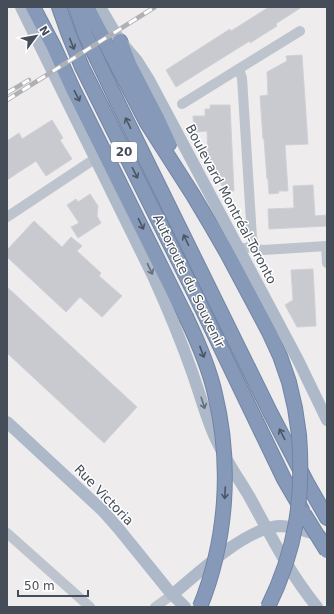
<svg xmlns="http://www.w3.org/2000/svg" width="334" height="614" font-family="'DejaVu Sans',sans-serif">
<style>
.building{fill:#c9cad0;stroke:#d0d1d7}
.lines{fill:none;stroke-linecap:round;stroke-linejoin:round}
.highway-casing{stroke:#7184a3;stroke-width:16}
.minor{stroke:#bdc4cd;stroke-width:10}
.major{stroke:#adb8c9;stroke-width:12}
.highway{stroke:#8699b8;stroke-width:14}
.rail-casing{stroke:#aeb0b6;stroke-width:4.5}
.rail{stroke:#fff;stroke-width:3;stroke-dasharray:9;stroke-linecap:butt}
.highway-bridge-casing{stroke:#7184a3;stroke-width:16;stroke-linecap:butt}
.highway-bridge{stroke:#8699b8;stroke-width:14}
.oneway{stroke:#4c5562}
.oneway2{stroke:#646d7a}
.labels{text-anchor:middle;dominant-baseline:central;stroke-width:3;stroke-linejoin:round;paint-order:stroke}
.shield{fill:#fff;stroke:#7d828a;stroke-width:1}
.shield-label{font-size:12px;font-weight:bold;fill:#454d58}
.street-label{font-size:13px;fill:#454d58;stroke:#fff}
</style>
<rect width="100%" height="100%" fill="#eeecec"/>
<!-- building -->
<g class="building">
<polygon points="269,7 302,7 277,23 276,24 277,26 250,43 249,41 248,42 176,87 166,70 230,29 231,31"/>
<polygon points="302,55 308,144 285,145 288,191 278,191 279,193 269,194 268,179 267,179 264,139 263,139 260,96 268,95 267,72 287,61 286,56"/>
<polygon points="210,105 230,105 234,191 225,191 208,161 207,131 194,132 193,116 205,116 205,109 210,109"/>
<polygon points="52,120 63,138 60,140 72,159 46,176 36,161 7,180 7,141 19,133 22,139"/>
<polygon points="313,185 315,216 327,215 327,226 269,229 268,209 294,208 293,186"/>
<polygon points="90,194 98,206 97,216 101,223 78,238 71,227 79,223 67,205 76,199 78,202"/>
<polygon points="34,221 62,247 71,237 82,246 77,251 101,273 99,276 122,296 102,317 80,297 66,312 7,257 7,250"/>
<polygon points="313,269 316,326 297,327 285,305 293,300 291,270"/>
<polygon points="7,287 137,407 104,443 7,353"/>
</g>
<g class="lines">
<!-- highway casing -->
<g class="highway-casing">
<g id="highway">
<polyline points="33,7 54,47 73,89 186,317"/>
<polyline points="59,7 69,35 82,67 195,294 284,479 302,510"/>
<polyline points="76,7 85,34 118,103 270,412 307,483 327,518"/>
<polyline points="87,7 147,123 193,195 212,227 227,253 269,332 280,356 289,382 295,408 299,435"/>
<polyline points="120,41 130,66 157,118 169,144"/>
</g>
</g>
<!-- minor -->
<g class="minor">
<polyline points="239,69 242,78 252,238 255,246"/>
<polyline points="182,104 300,31"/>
<polyline points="7,217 90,162 96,159"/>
<polyline points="326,246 327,263"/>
<polyline points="238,248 246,248 255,246 257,249 263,250 327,246"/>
<polyline points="7,533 90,607"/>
<polyline points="155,607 172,595"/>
</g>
<!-- major -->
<g class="major">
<path d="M 21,7 L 153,276 C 167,307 180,338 191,369 C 199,391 205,414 214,435 C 223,456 237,476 249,496 C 270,534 289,573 317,607"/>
<polyline points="100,7 120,41 137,61 149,80 298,360 327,420"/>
<polyline points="7,422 103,511 118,528 169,591 185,607"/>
<path d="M 172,595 C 197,574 247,527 280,526 C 293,526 308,532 321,536"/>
</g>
<!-- highway -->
<use href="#highway" class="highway"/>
<!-- rail casing -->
<g class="rail-casing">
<g id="rail">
<polyline points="7,93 29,80"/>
<polyline points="7,100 155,7"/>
</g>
</g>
<!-- rail -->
<use href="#rail" class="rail"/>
<!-- highway-bridge casing -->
<g class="highway-bridge-casing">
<g id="highway-bridge">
<path d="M 186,317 C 198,342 209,367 215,394 C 232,464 227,540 200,607"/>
<polyline points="304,514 327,551"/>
<path d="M 268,607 C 296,550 304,498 299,435"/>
</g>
</g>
<!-- highway-bridge -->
<use href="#highway-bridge" class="highway-bridge"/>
</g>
<!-- one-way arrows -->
<defs><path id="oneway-shaft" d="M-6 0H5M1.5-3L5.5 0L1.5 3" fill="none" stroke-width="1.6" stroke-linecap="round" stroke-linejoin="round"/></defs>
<g class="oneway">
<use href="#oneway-shaft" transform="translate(72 44) rotate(68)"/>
<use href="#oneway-shaft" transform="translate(77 96) rotate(63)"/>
<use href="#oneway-shaft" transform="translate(128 123) rotate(-116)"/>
<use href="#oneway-shaft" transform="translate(135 173) rotate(63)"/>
<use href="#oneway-shaft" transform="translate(141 224) rotate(64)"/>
<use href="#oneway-shaft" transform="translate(186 240) rotate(-116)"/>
<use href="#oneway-shaft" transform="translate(202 352) rotate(69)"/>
<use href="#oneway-shaft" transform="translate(282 434) rotate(-117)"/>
<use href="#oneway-shaft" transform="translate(225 493) rotate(93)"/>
</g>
<g class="oneway2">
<use href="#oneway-shaft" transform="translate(150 269) rotate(65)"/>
<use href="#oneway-shaft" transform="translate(203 403) rotate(72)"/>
</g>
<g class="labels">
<!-- shield labels -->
<rect class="shield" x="111" y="142" width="26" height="20" rx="3"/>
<g class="shield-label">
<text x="124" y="152">20</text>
</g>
<!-- street labels -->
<g class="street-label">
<text transform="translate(231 204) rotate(62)">Boulevard Montréal-Toronto</text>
<text transform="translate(189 281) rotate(64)">Autoroute du Souvenir</text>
<text transform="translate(104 495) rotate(46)">Rue Victoria</text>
</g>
</g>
<!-- border -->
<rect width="334" height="614" fill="none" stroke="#454d58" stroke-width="16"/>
<!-- north arrow -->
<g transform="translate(36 36) rotate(58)" stroke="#ffffff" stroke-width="3" paint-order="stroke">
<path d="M0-3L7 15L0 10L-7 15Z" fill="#454d58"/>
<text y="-6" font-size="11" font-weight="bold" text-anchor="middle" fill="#454d58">N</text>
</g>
<!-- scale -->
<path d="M18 590v6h70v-6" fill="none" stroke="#454d58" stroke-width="2"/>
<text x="24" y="590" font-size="12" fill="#454d58" stroke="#ffffff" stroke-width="3" paint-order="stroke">50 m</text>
</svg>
